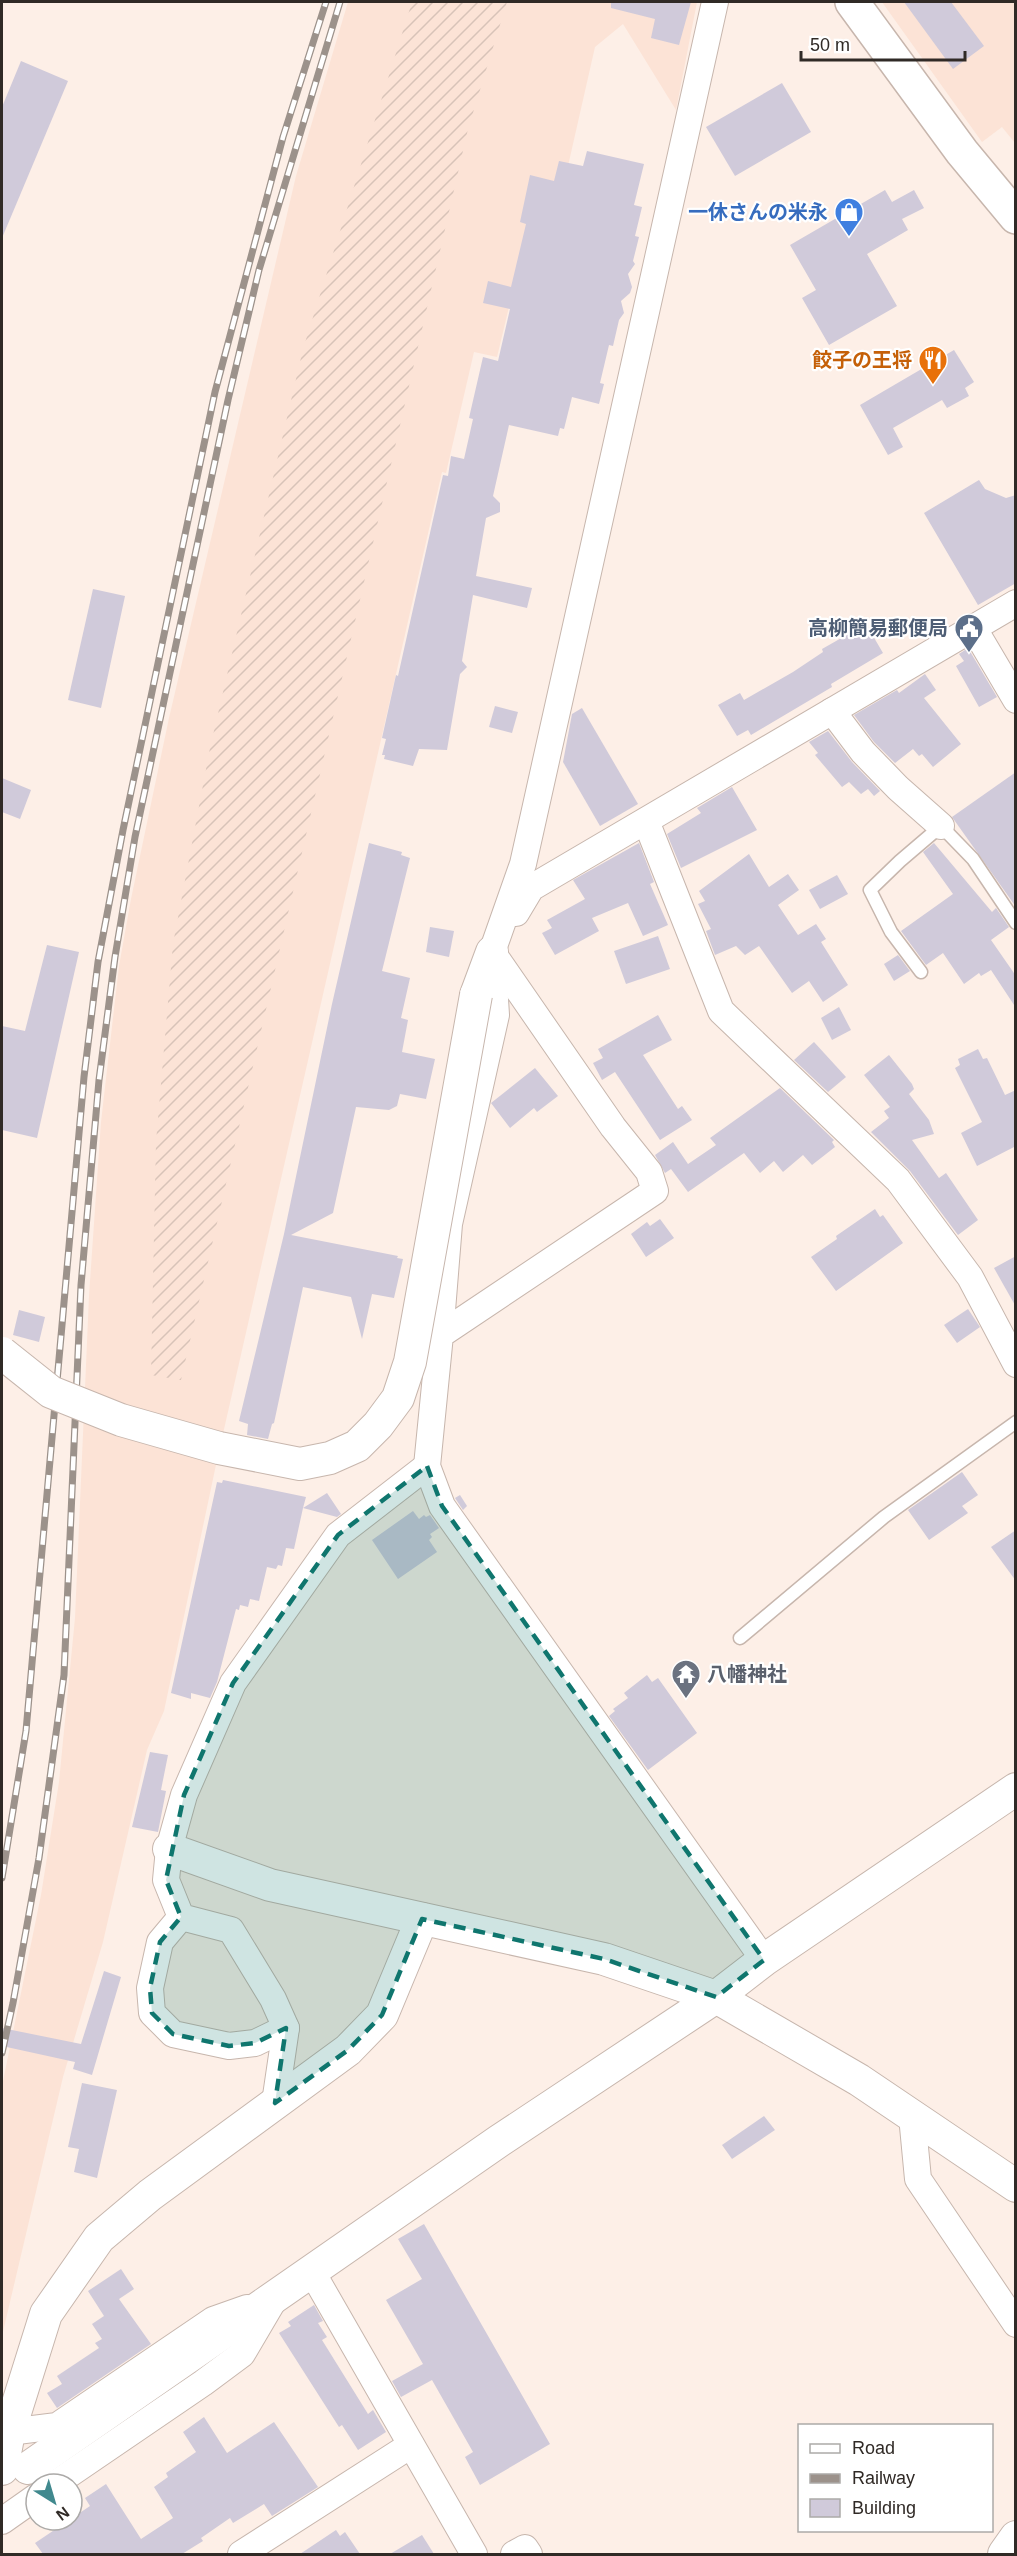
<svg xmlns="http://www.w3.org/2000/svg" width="1017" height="2556" font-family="Arial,'Noto Sans JP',sans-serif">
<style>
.built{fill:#fce3d6}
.industrial{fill:url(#industrial-furrows)}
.building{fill:#d0cada}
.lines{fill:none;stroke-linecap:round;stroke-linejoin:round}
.service-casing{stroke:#c7b6ad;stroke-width:15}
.minor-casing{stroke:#c7b6ad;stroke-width:28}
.tertiary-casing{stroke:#c7b6ad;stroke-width:34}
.secondary-casing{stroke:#c7b6ad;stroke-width:36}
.service{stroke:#fff;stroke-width:12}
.minor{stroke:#fff;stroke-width:26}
.tertiary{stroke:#fff;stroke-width:32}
.secondary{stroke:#fff;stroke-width:33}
.rail-casing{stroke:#9c928b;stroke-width:7}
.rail{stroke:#fff;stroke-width:4.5;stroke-dasharray:14;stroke-linecap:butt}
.tertiary-bridge-casing{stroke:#c7b6ad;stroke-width:34;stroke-linecap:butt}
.tertiary-bridge{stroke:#fff;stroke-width:32}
.marked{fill:#0f766e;fill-opacity:0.2;stroke:#0f766e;stroke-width:4.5;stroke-dasharray:12 8;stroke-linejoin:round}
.labels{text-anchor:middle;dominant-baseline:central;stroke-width:4.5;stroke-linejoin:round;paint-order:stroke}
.shop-label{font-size:20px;font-weight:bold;fill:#366cbe;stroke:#fff;text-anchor:end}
.food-label{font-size:20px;font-weight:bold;fill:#c56008;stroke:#fff;text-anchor:end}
.service-label{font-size:20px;font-weight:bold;fill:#4e5e75;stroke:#fff;text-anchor:end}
.worship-label{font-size:20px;font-weight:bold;fill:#5b616d;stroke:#fff;text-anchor:start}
</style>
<defs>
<pattern id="industrial-furrows" width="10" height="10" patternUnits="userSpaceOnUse" patternTransform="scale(1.5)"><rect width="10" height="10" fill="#fce3d6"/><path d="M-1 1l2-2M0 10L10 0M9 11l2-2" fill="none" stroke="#d8c3b8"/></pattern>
</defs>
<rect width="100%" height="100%" fill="#fdefe7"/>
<!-- built -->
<g class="built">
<polygon points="348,2 697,2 676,110 623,24 595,47 541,285 515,282 497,357 474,352 446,473 442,472 217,1460 164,1711 147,1750 103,1942 63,2077 2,2336 2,2086 41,1895 59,1782 75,1618 89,1296 101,1122 119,966 131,899 169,718 296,176"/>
<polygon points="882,2 1015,2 1015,143 1002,127 982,142"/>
</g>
<!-- industrial -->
<polygon class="industrial" points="412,2 507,2 468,129 181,1380 151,1375 156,1142 173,944 210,748 303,349"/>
<!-- building -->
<g class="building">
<polygon points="611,2 691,2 679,45 651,38 655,19 611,8"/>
<polygon points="904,2 951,2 984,46 953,69"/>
<polygon points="21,61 68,81 2,238 2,107"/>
<polygon points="782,83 811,132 735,176 706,127"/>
<polygon points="587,151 644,164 634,205 642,207 635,236 639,237 633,261 635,264 628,274 632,287 630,293 621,301 624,313 619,320 613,346 609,345 600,383 604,384 599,404 572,397 564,429 560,428 558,436 509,425 493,496 500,503 500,512 486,518 476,576 532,588 527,608 473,595 462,661 467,667 460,674 447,750 419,749 413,766 384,759 385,755 382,755 386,739 382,738 396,675 398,676 443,475 448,476 451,456 464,459 473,419 469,418 483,357 498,361 510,309 483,303 488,281 511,287 526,224 520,222 530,175 554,181 559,161 583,166"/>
<polygon points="885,190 892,202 914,190 924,208 902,219 908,230 867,254 897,306 829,345 802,298 816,290 790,245"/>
<polygon points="954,350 974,382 965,388 969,396 947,408 942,400 893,428 903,447 888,455 860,405"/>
<polygon points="979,480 985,489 1006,498 1016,495 1016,583 978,605 924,513"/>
<polygon points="93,589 125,596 101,708 68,700"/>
<polygon points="866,624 883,653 831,684 832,687 751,735 748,730 737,736 718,705 740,693 744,700 793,672 823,652 822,649"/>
<polygon points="968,648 997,697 979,707 956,666 964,661 959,654"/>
<polygon points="925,674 936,690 924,698 961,744 933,767 922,754 919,756 913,749 895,763 874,742 854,715 897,690 899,693"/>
<polygon points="495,706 518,712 512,733 489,727"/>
<polygon points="582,708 638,804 600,826 563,762 572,714"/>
<polygon points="828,731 852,762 880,791 874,796 868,789 861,794 849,782 842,787 815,755 818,753 809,742"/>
<polygon points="1016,772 1016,907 952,817"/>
<polygon points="2,778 31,790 20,819 2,812"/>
<polygon points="732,787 757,830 681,868 667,834 701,813 697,808"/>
<polygon points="369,843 402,852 401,855 410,858 382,971 410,978 401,1018 408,1020 402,1052 435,1059 426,1099 400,1094 397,1106 389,1110 356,1107 333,1213 291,1235 398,1256 397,1258 403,1259 394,1298 372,1294 362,1339 351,1297 303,1287 274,1423 272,1424 268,1439 247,1435 248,1424 239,1421 284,1234 332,1004"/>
<polygon points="639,843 654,882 650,884 668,925 643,936 628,903 592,918 599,931 555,955 542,933 552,928 547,920 585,899 573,880"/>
<polygon points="934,843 992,912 996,908 1009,927 991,940 1016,976 1016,1008 991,970 981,976 979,973 964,984 943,953 926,965 901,931 953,894 923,852"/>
<polygon points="749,854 769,887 788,874 799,890 778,905 798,935 816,924 826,939 821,942 848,985 823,1002 809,981 792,993 759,946 745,955 736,946 715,955 706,931 711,929 698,904 705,901 699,891"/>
<polygon points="837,875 848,894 820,909 809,890"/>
<polygon points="430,927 454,931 449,957 426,952"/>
<polygon points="658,936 670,969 626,984 614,951"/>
<polygon points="47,945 79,952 37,1138 2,1130 2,1026 25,1031"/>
<polygon points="898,955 910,971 894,981 884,964"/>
<polygon points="839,1007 851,1030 832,1040 821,1018"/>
<polygon points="658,1015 672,1040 643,1055 678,1109 682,1106 692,1120 660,1140 615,1072 602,1080 593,1063 603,1058 598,1049"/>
<polygon points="814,1042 846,1077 828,1092 794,1060"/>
<polygon points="978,1049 983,1059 987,1058 1005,1095 1016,1090 1016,1146 977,1166 961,1133 982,1122 955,1068 960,1065 958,1059"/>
<polygon points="889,1055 912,1084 914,1089 909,1094 929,1120 934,1134 912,1140 939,1178 946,1173 978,1220 958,1235 910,1171 871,1132 889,1118 884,1111 890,1107 864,1075"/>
<polygon points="535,1068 558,1096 537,1112 534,1108 510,1128 491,1103"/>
<polygon points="780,1088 834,1140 832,1142 835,1147 812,1165 803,1155 783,1172 774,1161 760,1173 744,1153 688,1192 671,1169 665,1173 655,1155 673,1142 688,1164 716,1145 710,1138"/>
<polygon points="875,1209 880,1217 883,1215 903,1243 836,1291 811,1257 837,1239 836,1236"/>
<polygon points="660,1219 674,1238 646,1257 631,1234 647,1222 650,1226"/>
<polygon points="1016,1256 1016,1307 994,1268"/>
<polygon points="968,1309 980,1327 957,1343 944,1325"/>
<polygon points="19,1310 45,1317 39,1342 13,1335"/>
<polygon points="962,1472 978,1495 962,1506 968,1513 929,1540 908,1510"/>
<polygon points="223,1480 306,1497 303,1508 327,1493 341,1514 337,1517 303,1508 294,1549 286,1548 282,1566 278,1565 276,1569 267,1567 259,1601 250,1599 248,1607 240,1605 239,1610 236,1609 217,1682 210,1698 191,1693 191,1699 171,1693 217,1482 222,1483"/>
<polygon points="460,1495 467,1506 463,1510 455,1498"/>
<polygon points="413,1511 419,1519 424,1515 426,1517 430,1515 439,1528 430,1534 432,1537 429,1540 437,1552 398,1579 372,1540"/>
<polygon points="1016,1530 1016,1581 991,1547"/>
<polygon points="647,1675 652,1682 658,1678 697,1733 648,1770 609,1716 615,1711 613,1709 628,1698 624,1693"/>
<polygon points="150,1752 168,1755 161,1790 166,1791 158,1832 132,1827"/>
<polygon points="104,1971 121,1977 92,2075 73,2069 75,2062 2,2046 2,2028 81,2044"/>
<polygon points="82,2083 117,2090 97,2178 74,2172 79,2149 68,2147"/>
<polygon points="764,2116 775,2130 732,2159 722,2145"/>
<polygon points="424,2224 550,2444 480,2485 465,2457 473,2452 432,2380 401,2397 392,2381 423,2364 386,2300 422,2279 398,2239"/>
<polygon points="121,2269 134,2289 119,2299 151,2344 57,2408 47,2393 62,2384 57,2376 99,2348 95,2343 102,2339 92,2324 104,2316 88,2291"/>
<polygon points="314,2305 323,2321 318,2323 327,2337 322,2340 368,2414 373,2410 386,2432 358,2450 342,2425 339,2427 279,2333 291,2326 288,2322"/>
<polygon points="204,2417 227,2453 274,2422 318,2487 272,2516 264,2504 233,2523 230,2518 201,2538 203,2541 182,2554 43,2554 35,2543 90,2506 85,2498 106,2484 141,2539 173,2518 154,2487 168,2477 166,2473 196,2452 183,2432"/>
<polygon points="336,2530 340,2536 345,2532 360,2554 300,2554"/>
<polygon points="422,2535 434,2554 390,2554"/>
</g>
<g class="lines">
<!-- service casing -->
<g class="service-casing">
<g id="service">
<polyline points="921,972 891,932 870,890 900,861 941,826 973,859 1016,923"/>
<polyline points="740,1638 884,1517 1016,1422"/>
</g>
</g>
<!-- minor casing -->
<g class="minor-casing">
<g id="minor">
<polyline points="973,627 1016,700"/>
<polyline points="832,711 863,752 898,788 941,826"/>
<polyline points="646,821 721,1011 898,1180 970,1277 1016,1364"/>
<polyline points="516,913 531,888 1016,603"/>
<polyline points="492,952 613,1127 649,1172 655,1191 440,1335 427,1466 442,1506 764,1960"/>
<polyline points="440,1335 449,1224 496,1015 492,952 523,864 715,2"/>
<polyline points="181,1917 231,1930 273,1999 286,2028 255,2043 229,2046 173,2034 152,2013 150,1988 160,1942 181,1917 166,1880 169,1849 184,1795 233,1683 338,1535 427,1466"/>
<polyline points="275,2103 286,2028"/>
<polyline points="912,2116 918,2179 1016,2324"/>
<polyline points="312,2272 474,2554"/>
<polyline points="9,2432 57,2426 213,2320 247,2308"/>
<polyline points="55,2484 203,2383 242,2354 275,2298"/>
<polyline points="2,2521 36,2497"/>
<polyline points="241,2554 411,2445"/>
<polyline points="514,2554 525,2548 529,2554"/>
</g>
</g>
<!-- tertiary casing -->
<g class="tertiary-casing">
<g id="tertiary">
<polyline points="476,995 492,952"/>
<polyline points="169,1849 270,1885 604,1959 716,1997 859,2080 1016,2186"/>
<polyline points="28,2468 499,2141 716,1997 764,1960 1016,1789"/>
<polyline points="2,2469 9,2432 46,2314 99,2238 150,2195 348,2050 382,2015 422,1919"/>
<polyline points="1004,2554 1016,2537"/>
</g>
</g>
<!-- secondary casing -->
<g class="secondary-casing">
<polyline id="secondary" points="852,2 962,152 1016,217"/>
</g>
<!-- service -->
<use href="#service" class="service"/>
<!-- minor -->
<use href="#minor" class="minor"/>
<!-- tertiary -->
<use href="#tertiary" class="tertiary"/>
<!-- secondary -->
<use href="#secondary" class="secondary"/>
<!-- rail casing -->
<g class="rail-casing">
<g id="rail">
<polyline points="2,1878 26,1731 84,1077 98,962 123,830 215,392 283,137 326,2"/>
<polyline points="2,2053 13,2003 39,1858 64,1675 81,1285 99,1080 115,957 135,837 228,400 259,270 340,2"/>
</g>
</g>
<!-- rail -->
<use href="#rail" class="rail"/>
<!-- tertiary-bridge casing -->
<g class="tertiary-bridge-casing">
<polyline id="tertiary-bridge" points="2,1353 51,1392 121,1420 219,1448 300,1464 330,1458 357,1446 378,1425 398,1398 410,1362 476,995"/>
</g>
<!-- tertiary-bridge -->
<use href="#tertiary-bridge" class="tertiary-bridge"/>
</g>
<!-- marked area -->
<path class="marked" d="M 427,1466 L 442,1506 L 764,1960 L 716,1997 L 604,1959 L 422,1919 L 382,2015 L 348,2050 L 275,2103 L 286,2028 L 255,2043 L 229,2046 L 173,2034 L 152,2013 L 150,1988 L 160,1942 L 181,1917 L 166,1880 L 184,1795 L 233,1683 L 338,1535 Z"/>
<!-- icons -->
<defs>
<g id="shop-pin" transform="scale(1.5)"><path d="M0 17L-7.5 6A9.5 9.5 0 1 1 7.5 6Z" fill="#3f7fe0" stroke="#fff"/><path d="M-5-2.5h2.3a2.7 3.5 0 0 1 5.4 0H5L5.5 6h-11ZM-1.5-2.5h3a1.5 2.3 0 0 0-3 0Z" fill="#fff"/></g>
<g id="restaurant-pin" transform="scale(1.5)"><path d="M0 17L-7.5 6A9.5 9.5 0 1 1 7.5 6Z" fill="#e8710a" stroke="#fff"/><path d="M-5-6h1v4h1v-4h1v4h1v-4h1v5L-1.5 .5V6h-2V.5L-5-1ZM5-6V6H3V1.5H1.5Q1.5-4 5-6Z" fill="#fff"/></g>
<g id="civic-pin" transform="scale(1.5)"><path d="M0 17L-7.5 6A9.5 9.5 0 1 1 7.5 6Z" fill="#5c6f8a" stroke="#fff"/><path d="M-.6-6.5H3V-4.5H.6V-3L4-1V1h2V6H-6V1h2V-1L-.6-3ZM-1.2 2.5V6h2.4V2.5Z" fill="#fff"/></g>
<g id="temple-pin" transform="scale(1.5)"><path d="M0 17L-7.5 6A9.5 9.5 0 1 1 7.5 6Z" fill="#6b7280" stroke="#fff"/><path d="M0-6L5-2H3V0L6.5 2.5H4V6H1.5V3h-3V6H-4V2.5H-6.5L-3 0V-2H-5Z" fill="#fff"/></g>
</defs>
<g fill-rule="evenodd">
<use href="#shop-pin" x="849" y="212"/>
<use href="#restaurant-pin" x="933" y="360"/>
<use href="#civic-pin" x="969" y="628"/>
<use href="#temple-pin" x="686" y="1674"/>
</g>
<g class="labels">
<!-- shop labels -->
<g class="shop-label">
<text x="828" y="212">一休さんの米永</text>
</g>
<!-- food labels -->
<g class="food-label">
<text x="912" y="360">餃子の王将</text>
</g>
<!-- service labels -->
<g class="service-label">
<text x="948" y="628">高柳簡易郵便局</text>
</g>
<!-- worship labels -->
<g class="worship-label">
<text x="707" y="1674">八幡神社</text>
</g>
</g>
<!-- border -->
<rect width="1017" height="2556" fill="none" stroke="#302a26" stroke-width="6"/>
<!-- legend -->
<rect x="798" y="2424" width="195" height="108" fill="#ffffff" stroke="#acaaa8" stroke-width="1.5"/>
<rect x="810" y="2444" width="30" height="9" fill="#ffffff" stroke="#acaaa8" stroke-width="1.5"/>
<text x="852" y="2454" font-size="18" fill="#302a26">Road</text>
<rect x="810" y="2474" width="30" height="9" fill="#9c928b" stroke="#acaaa8" stroke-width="1.5"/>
<text x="852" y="2484" font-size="18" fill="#302a26">Railway</text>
<rect x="810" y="2499" width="30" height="18" fill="#d0cada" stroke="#acaaa8" stroke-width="1.5"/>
<text x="852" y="2514" font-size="18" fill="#302a26">Building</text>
<!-- north arrow -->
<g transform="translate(54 2502) rotate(143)"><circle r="28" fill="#ffffff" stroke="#acaaa8" stroke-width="1.5"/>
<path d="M0-4.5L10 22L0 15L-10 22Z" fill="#41898e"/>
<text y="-9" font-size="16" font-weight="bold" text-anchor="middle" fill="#302a26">N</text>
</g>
<!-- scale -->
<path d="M801 51v9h164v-9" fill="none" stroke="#302a26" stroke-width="3"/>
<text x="810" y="51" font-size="18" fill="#302a26" stroke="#ffffff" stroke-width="4.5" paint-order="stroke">50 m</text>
</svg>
